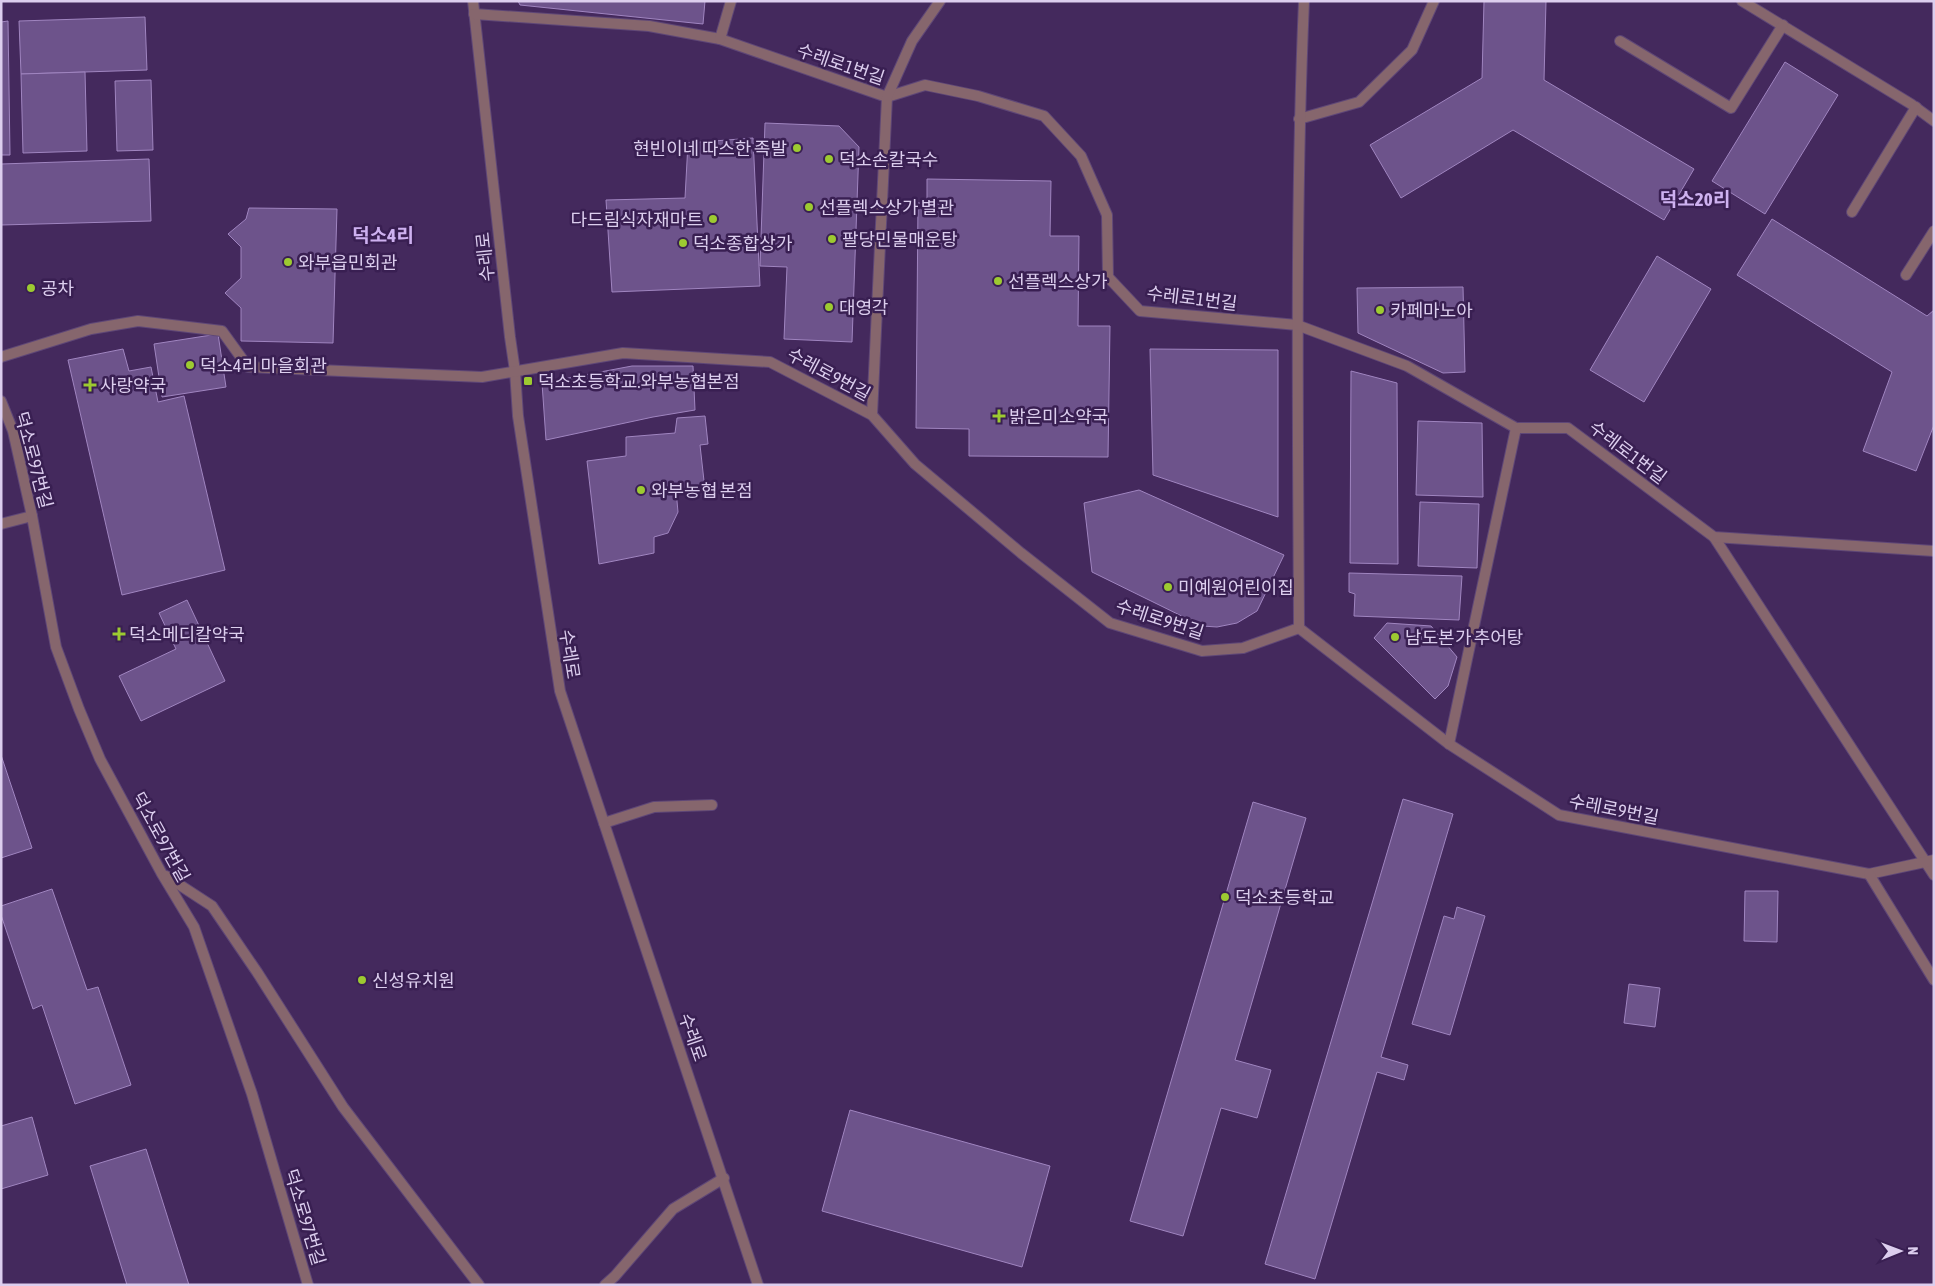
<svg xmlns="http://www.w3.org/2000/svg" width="1935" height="1286" font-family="'Asap Condensed','Noto Sans KR',sans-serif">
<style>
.building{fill:#6d538b;stroke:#a085c0}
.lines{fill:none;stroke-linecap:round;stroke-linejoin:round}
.service-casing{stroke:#5f4777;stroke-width:12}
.minor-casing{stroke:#5f4777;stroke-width:12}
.service{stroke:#86666d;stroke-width:10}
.minor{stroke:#86666d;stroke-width:10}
.poi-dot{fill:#9dca31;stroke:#391f52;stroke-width:2}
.labels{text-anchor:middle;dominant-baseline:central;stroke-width:5;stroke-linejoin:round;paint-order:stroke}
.street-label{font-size:18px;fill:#dcceee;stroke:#391f52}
.poi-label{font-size:18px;fill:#dcceee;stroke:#391f52;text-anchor:start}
.neighbourhood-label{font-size:19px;font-weight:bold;fill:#ceb1f0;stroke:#391f52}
</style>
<rect width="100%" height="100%" fill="#44295d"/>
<!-- building -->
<g class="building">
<polygon points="518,1 705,1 703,24 520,5"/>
<polygon points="1484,1 1546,1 1544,80 1694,169 1664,220 1513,130 1401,198 1370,145 1482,78"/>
<polygon points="145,17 147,70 21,74 19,21"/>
<polygon points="8,21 10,155 1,155 1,22"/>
<polygon points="1785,62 1838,95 1765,214 1712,181"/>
<polygon points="85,72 87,151 23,153 21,74"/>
<polygon points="151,80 153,150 117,151 115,81"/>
<polygon points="765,123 839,126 859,147 852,342 784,339 787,267 760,266"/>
<polygon points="753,138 760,286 612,292 606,200 685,198 688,143"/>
<polygon points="149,159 151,221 1,225 1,164"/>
<polygon points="927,179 1051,181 1050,236 1079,236 1078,326 1110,326 1108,457 969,456 969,429 916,428 918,203 927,203"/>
<polygon points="249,208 337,209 333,343 241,341 241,308 225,293 241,278 241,247 228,234 246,219"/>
<polygon points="1772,219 1927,316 1934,310 1934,425 1916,471 1863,451 1892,372 1737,275"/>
<polygon points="1657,256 1711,289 1644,402 1590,370"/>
<polygon points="1463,287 1465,372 1443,373 1358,333 1357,288"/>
<polygon points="218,334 226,387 162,397 154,344"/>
<polygon points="123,349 129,371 151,367 158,402 184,396 225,570 122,595 68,360"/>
<polygon points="1150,349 1278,350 1278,517 1153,475"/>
<polygon points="632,366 693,366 695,410 653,417 546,440 542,383"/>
<polygon points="1351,371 1397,383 1398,564 1350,563"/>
<polygon points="705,416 708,444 700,445 705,490 676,490 678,512 668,533 654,537 654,553 599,564 587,461 626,456 626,437 675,433 677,418"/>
<polygon points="1418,421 1482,423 1483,497 1416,495"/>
<polygon points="1139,490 1284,555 1257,611 1237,623 1217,627 1202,626 1092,572 1084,503"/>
<polygon points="1420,502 1479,504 1477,568 1418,566"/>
<polygon points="1349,573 1462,576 1459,620 1354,616 1355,594 1349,592"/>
<polygon points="187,600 225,681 141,721 119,676 176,649 159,613"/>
<polygon points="1387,623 1431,626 1457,657 1448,686 1435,699 1374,638"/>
<polygon points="1,755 32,848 1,858"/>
<polygon points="1403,799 1453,814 1381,1057 1408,1065 1404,1080 1377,1072 1315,1279 1265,1264"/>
<polygon points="1253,802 1306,818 1235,1060 1271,1070 1257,1118 1221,1108 1183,1236 1130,1221"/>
<polygon points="52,889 87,990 98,987 131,1085 75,1104 42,1005 33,1009 1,915 1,906"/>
<polygon points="1745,891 1778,891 1777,942 1744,941"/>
<polygon points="1457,907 1485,916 1450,1035 1412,1024 1444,916 1454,919"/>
<polygon points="1629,984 1660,988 1655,1027 1624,1023"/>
<polygon points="850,1110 1050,1166 1022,1267 822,1211"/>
<polygon points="32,1117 48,1175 1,1189 1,1126"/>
<polygon points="146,1149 189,1285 127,1285 90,1166"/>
</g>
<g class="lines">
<!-- service casing -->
<g class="service-casing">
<g id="service">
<polyline points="1742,1 1911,104 1934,121"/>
<polyline points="1620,41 1731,108 1783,25"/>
<polyline points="1299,119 1359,102 1412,50 1434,1"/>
<polyline points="1852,212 1916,107"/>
<polyline points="1906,275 1934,231"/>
<polyline points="1,524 32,516"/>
<polyline points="1714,537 1934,875"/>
<polyline points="604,823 654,807 712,805"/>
<polyline points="605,1285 615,1276 673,1209 724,1178"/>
</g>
</g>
<!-- minor casing -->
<g class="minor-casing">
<g id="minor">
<polyline points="473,1 510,337 515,371 518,416 560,691 758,1285"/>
<polyline points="474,14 649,26 720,39 887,97 925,85 978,96 1044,116 1081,156 1107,215 1108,277 1140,311 1297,325 1407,366 1516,428 1568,428 1714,537 1934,551"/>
<polyline points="720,39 731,1"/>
<polyline points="1,357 91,329 138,321 222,331 248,367 482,377 623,353 770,362 872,415 915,464 1021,553 1110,623 1202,651 1243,648 1299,628 1449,744 1559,815 1869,874 1934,860"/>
<polyline points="1,401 13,431 32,516 56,647 79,709 100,759 162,874 194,927 252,1094 308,1285"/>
<polyline points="872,415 887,97 912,41 940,1"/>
<path d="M 1299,628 C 1298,419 1295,210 1304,1"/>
<polyline points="1449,744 1516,428"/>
<polyline points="1869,874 1934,980"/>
<polyline points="166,876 212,906 257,972 343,1107 479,1285"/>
</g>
</g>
<!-- service -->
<use href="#service" class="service"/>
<!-- minor -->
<use href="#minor" class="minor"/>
</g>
<!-- markers -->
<g class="poi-dot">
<circle cx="797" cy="148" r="5"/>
<circle cx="829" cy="159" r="5"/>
<circle cx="809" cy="207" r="5"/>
<circle cx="713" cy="219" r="5"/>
<circle cx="832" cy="239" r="5"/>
<circle cx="683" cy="243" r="5"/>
<circle cx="288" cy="262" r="5"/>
<circle cx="998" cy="281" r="5"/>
<circle cx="31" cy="288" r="5"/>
<circle cx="829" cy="307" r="5"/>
<circle cx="1380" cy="310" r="5"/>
<circle cx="190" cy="365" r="5"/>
<rect x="523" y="376" width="10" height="10" rx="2.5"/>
<path d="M87.5 377.5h5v5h5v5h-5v5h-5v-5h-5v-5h5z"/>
<path d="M996.5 408.5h5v5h5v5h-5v5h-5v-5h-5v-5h5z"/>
<circle cx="641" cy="490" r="5"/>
<circle cx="1168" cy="587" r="5"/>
<path d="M116.5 626.5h5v5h5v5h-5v5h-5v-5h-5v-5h5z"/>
<circle cx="1395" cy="637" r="5"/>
<circle cx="1225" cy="897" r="5"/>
<circle cx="362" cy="980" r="5"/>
</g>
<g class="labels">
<!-- street labels -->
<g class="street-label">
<text transform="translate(841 64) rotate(19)">수레로1번길</text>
<text transform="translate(485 257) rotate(-96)">수레로</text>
<text transform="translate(1192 298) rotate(7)">수레로1번길</text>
<text transform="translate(829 374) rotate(28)">수레로9번길</text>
<text transform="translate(1628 452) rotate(37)">수레로1번길</text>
<text transform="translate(34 460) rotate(75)">덕소로97번길</text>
<text transform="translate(1160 619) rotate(18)">수레로9번길</text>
<text transform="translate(570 654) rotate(81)">수레로</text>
<text transform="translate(1614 809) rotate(11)">수레로9번길</text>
<text transform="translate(161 837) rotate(61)">덕소로97번길</text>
<text transform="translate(693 1037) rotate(71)">수레로</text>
<text transform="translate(305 1217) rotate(73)">덕소로97번길</text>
</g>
<!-- poi labels -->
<g class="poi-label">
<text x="787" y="148" text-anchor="end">현빈이네 따스한 족발</text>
<text x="839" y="159">덕소손칼국수</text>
<text x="819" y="207">선플렉스상가 별관</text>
<text x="703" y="219" text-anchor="end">다드림식자재마트</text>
<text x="842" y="239">팔당민물매운탕</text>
<text x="693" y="243">덕소종합상가</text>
<text x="298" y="262">와부읍민회관</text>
<text x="1008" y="281">선플렉스상가</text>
<text x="41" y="288">공차</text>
<text x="839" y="307">대영각</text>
<text x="1390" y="310">카페마노아</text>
<text x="200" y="365">덕소4리 마을회관</text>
<text x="538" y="381">덕소초등학교.와부농협본점</text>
<text x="100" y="385">사랑약국</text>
<text x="1009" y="416">밝은미소약국</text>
<text x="651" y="490">와부농협 본점</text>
<text x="1178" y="587">미예원어린이집</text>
<text x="129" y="634">덕소메디칼약국</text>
<text x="1405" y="637">남도본가 추어탕</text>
<text x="1235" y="897">덕소초등학교</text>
<text x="372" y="980">신성유치원</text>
</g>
<!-- neighbourhood labels -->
<g class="neighbourhood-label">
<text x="1695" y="199">덕소20리</text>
<text x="383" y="235">덕소4리</text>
</g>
</g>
<!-- border -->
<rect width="1935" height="1286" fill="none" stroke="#dcceee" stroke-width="5"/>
<!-- north arrow -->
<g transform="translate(1900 1251) rotate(89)" stroke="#391f52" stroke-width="4" paint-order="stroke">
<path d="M0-4L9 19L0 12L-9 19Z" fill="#dcceee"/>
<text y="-8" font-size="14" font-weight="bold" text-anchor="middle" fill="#dcceee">N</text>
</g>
</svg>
